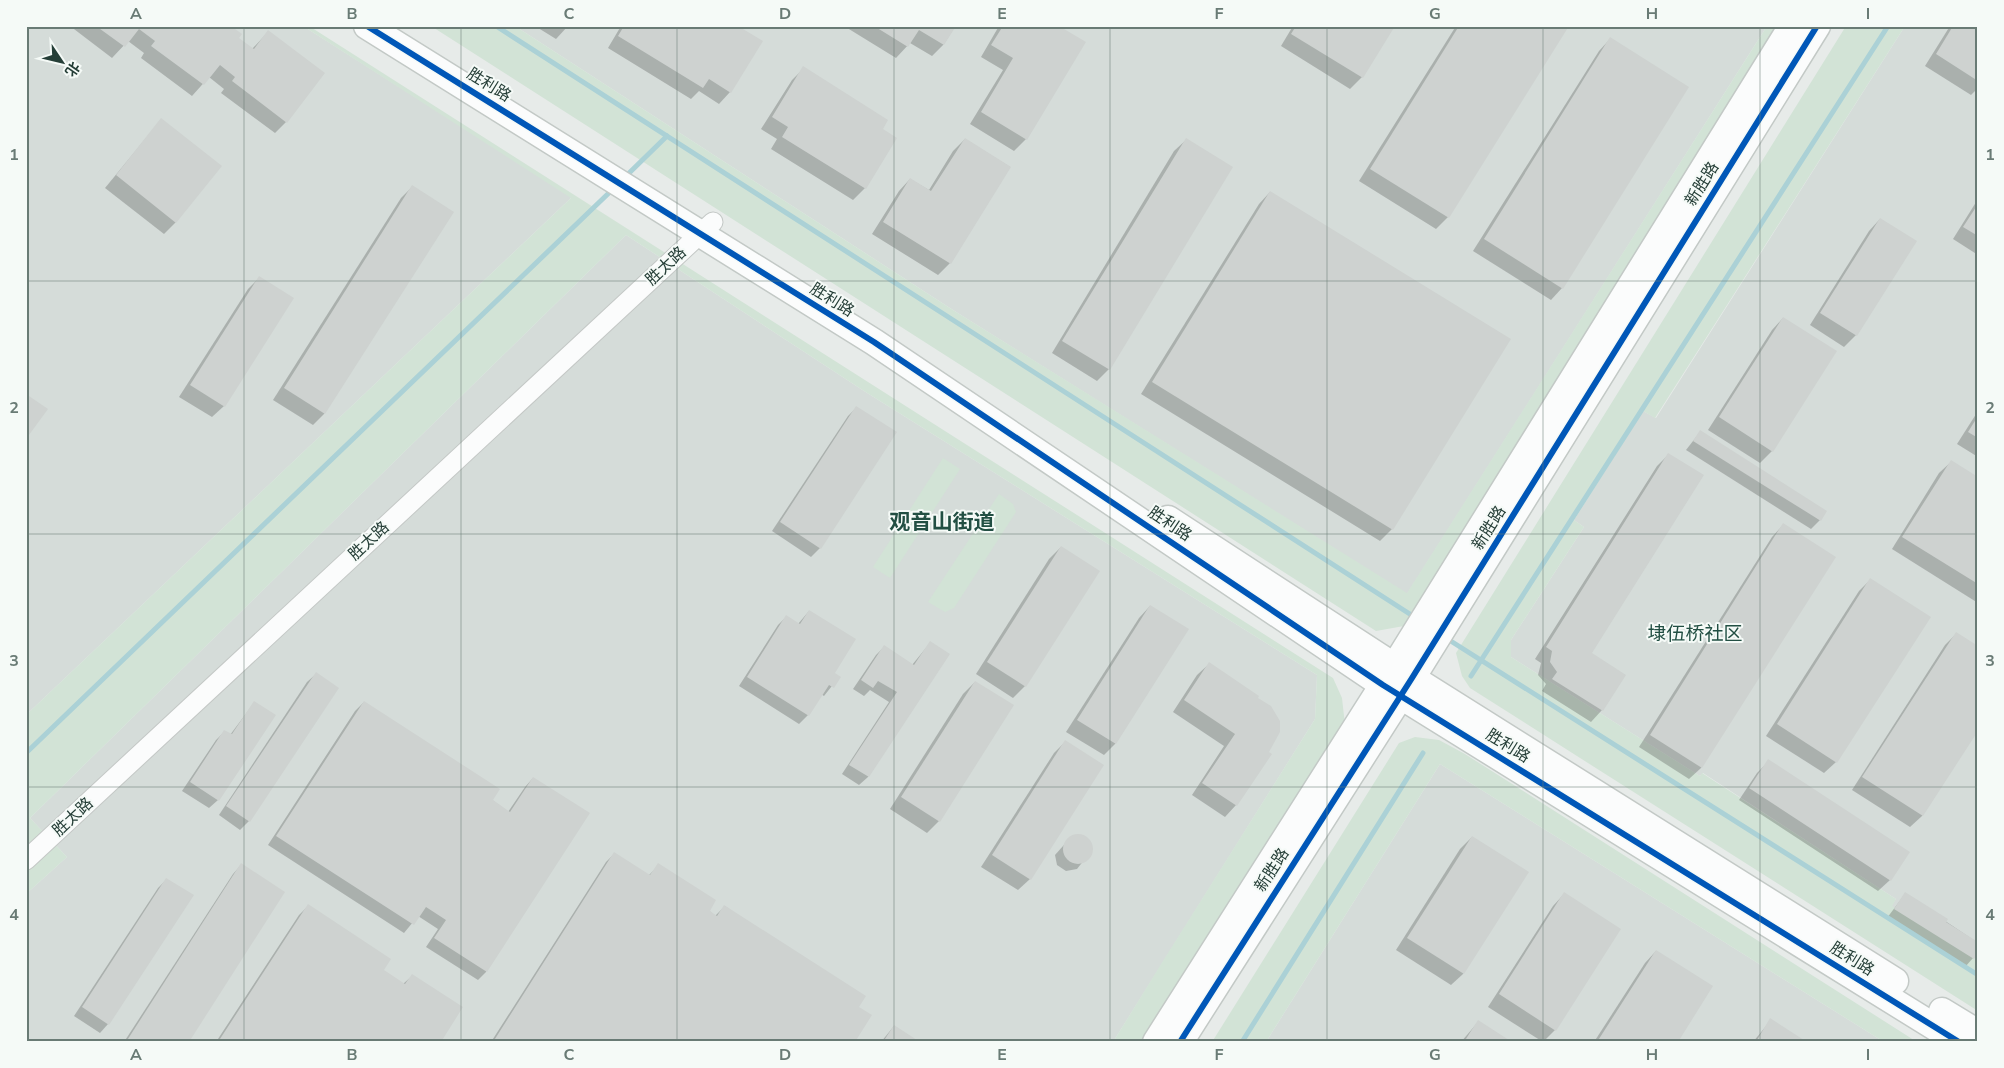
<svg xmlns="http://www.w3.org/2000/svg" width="2004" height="1068" font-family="'Nunito Sans','Noto Sans SC',sans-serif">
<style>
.built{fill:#d5dcd9}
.green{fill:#d2e3d6}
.shadow{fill:#0003}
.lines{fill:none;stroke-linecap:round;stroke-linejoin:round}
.stream{stroke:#abd1d6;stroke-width:5}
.building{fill:#ced2d0}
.street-casing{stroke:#c4c8c6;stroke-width:21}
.secondary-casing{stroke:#c3c9c6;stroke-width:29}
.street{stroke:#fbfcfc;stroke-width:19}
.secondary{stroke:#fbfcfc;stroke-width:26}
.cycleway-casing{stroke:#f5faf7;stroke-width:9}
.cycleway{stroke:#0057b8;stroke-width:6}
.grid{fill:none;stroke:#697b75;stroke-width:1;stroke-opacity:0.55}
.labels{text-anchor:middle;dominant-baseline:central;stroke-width:4;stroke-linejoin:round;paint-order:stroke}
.street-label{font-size:16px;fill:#253e37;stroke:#f5faf7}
.quarter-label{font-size:19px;fill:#224f43;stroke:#f5faf7}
.district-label{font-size:21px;font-weight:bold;fill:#224f43;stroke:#f5faf7}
.neatline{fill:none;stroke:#697b75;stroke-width:2}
.grid-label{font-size:16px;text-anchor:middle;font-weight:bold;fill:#697b75}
</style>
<rect width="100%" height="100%" fill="#e7ebe9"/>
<!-- built -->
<g class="built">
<polygon points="26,26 303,26 572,197 26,715"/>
<polygon points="515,26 1767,26 1407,594 953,310"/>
<polygon points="1905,26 1978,26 1978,961 1891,906 1896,899 1703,773 1700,776 1511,657 1511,640 1584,527 1574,520 1643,411 1656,418"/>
<polygon points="626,235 864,391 1317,675 1315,719 1113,1042 26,1042 26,894 67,857 30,818"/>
<polygon points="1440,764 1884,1042 1266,1042"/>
</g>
<!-- green -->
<g class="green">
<polygon points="303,26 309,26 1333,678 1342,698 1345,725 1146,1042 1113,1042 1163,961 848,764 1163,961 1315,719 1317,675 864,391 626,235 30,818 67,857 26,894 26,715 571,198"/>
<polygon points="431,26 515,26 953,310 1407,593 1767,26 1779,26 1404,626 1376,631"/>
<polygon points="1846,26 1905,26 1655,418 1643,411 1574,520 1584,527 1511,640 1511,657 1700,776 1702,773 1896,899 1892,906 1978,961 1978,1011 1470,688 1462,676 1456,653"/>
<polygon points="943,458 960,469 890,578 873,567"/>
<polygon points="999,494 1013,504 1016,512 954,608 945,612 928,602"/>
<polygon points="1415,737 1439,740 1465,754 1917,1042 1884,1042 1440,764 1266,1042 1212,1042 1399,743"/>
</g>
<!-- shadow -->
<g class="shadow">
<polygon points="70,26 229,26 237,38 252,49 268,32 286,122 275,133 221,93 224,89 209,77 192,96 141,58 144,53 128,41 112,58"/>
<polygon points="535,26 568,26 556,39"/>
<polygon points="621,26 736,26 730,92 719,104 699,91 691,99 608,48"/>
<polygon points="844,26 955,26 944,44 932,56 910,43 896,58"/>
<polygon points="999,26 1057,26 1084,43 1026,139 1014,151 970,124 1003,70 981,57"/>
<polygon points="1293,26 1394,26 1362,77 1350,89 1281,46"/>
<polygon points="1456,26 1567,26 1448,217 1436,229 1359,181"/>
<polygon points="1950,26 1978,26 1978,88 1971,95 1925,66"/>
<polygon points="1610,39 1562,288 1551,300 1473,251 1599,51"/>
<polygon points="804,68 881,130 865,188 853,200 771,149 777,139 761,129 792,80"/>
<polygon points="161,120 176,222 164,234 105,188"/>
<polygon points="965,139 1010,167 950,263 938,275 872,234 899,191 910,179 929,190 953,151"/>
<polygon points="1186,140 1109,369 1097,381 1052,353 1174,151"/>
<polygon points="412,187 452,212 324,414 313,425 273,400 401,198"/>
<polygon points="1270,192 1392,529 1380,541 1141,394 1259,204"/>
<polygon points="1978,199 1978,255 1953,239"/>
<polygon points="1880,219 1856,335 1844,347 1810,325 1869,231"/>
<polygon points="259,278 224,406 212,417 179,397 248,289"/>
<polygon points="1783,318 1772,451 1760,463 1708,430 1772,330"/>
<polygon points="857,407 820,548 811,557 772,531 848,416"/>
<polygon points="1978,411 1978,457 1957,444"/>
<polygon points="1700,432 1820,520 1811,529 1686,450"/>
<polygon points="1668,455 1590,653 1602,710 1591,722 1542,691 1546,684 1538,675 1541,663 1535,659 1657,466"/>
<polygon points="1951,462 1978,479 1978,603 1892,549 1939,473"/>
<polygon points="1783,525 1834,557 1701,768 1689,779 1639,747 1772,537"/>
<polygon points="1061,547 1025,686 1013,698 976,674 1049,559"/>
<polygon points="1870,580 1836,762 1824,773 1766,736 1859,591"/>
<polygon points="1150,606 1187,630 1115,744 1104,755 1066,732 1139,618"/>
<polygon points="809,611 833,673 839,677 824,696 821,694 808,715 799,724 739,686 778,625 786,617 798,624"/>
<polygon points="1956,634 1978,729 1922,816 1910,827 1852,790 1945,645"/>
<polygon points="930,643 948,654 868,777 859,785 842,774 889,702 870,690 864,696 853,689 876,655 884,647 912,665"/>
<polygon points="1209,664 1256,698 1236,805 1225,817 1192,795 1224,746 1173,712 1197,675"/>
<polygon points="316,674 249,821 240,830 219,815 307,682"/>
<polygon points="975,682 939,821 927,833 890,809 963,694"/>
<polygon points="364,702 508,812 525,787 533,778 486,972 478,980 426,947 438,929 418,916 404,933 268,845 355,711"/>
<polygon points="254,703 218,800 209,808 182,791 216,740 225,731 230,735"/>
<polygon points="1065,742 1030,879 1018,890 981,867 1054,753"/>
<polygon points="1769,761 1890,880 1878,891 1739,800 1757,773"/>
<polygon points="1081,835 1089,841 1092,850 1077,869 1066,871 1057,865 1055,855 1071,837"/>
<polygon points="1472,837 1527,872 1463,974 1451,985 1396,950 1460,849"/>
<polygon points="614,854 648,876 659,865 715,916 725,906 857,1007 853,1042 491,1042 606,862"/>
<polygon points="241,865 187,1042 124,1042 233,874"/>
<polygon points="167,879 108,1024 100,1033 74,1016 158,888"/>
<polygon points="1564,894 1555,1030 1543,1042 1488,1007 1553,906"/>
<polygon points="1905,894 1978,943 1973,958 1965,967 1887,918"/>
<polygon points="308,906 382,970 403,984 412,976 439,1042 216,1042 299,915"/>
<polygon points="1656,951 1676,1042 1594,1042 1645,963"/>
<polygon points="1771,1020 1805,1042 1753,1042"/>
<polygon points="1478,1022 1509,1042 1461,1042"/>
<polygon points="894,1026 918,1042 881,1042"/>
</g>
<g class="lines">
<!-- stream -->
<g class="stream">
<polyline points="496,26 1416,618"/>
<polyline points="624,178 667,136"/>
<polyline points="1446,638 1978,975"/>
<polyline points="1471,676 1888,26"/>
<polyline points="26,753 613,189"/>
<polyline points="1242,1042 1423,753"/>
</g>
</g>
<!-- building -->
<g class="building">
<polygon points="96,26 231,26 242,34 239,38 254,49 268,30 325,73 287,123 232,81 235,77 220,65 204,85 151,46 155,41 139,29 125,47"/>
<polygon points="624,26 738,26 763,41 731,93 709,79 703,88 618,36"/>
<polygon points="874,26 956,26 944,45 919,30 908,47"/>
<polygon points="1003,26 1059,26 1086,42 1027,140 981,112 1013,58 991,45"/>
<polygon points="1296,26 1395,26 1363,78 1291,34"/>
<polygon points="1459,26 1569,26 1449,218 1370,169"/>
<polygon points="1953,26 1978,26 1978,81 1936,54"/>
<polygon points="1610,37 1689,87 1563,289 1484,239"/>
<polygon points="803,66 888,120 883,129 897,138 866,189 782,137 788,127 772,117"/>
<polygon points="161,118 222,166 176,223 116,175"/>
<polygon points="965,138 1011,167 951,264 883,222 910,178 931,191"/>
<polygon points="1186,138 1233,167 1110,370 1062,341"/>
<polygon points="412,185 454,212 325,414 284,388"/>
<polygon points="1270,191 1511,339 1393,530 1152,382"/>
<polygon points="1978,204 1978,236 1963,227"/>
<polygon points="1880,218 1917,241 1857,336 1820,313"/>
<polygon points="259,276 294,298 225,407 190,385"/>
<polygon points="1783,317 1837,351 1773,452 1719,417"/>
<polygon points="26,394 48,409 26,439"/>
<polygon points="856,406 897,432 821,549 780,522"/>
<polygon points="1978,416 1978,438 1968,432"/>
<polygon points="1700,430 1827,511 1821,521 1693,441"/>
<polygon points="1668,453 1704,475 1592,653 1626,675 1603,711 1552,679 1557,672 1550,662 1552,651 1546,647"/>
<polygon points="1951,460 1978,477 1978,584 1902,537"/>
<polygon points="1783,523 1836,557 1702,768 1650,735"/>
<polygon points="1061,546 1100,571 1026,687 987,662"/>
<polygon points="1870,578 1931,617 1837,763 1777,724"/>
<polygon points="1150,605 1189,629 1116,744 1077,720"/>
<polygon points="809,610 856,639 835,673 841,677 834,688 829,685 809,716 747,677 786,615 800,624"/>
<polygon points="1956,632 1978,646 1978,731 1923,816 1862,777"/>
<polygon points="930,641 950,654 869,777 849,765 897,692 878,681 873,688 861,680 884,645 914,665"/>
<polygon points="1209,662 1259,696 1258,698 1271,706 1280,721 1280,732 1269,752 1272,754 1237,806 1202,783 1235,734 1184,700"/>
<polygon points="316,672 339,688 250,822 226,806"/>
<polygon points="975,681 1014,705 940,822 901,797"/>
<polygon points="254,701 276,715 219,801 190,782 224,730 232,734"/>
<polygon points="364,701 500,789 493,800 510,812 533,777 590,813 487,972 434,938 446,920 426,907 414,925 276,836"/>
<polygon points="1065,740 1104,765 1031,880 992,855"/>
<polygon points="1768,759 1910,852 1891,881 1749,788"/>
<circle cx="1078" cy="849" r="15"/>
<polygon points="1472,836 1529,872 1464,974 1407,938"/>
<polygon points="614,852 650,875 658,863 716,900 710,911 717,916 724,905 866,996 859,1007 872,1015 855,1042 493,1042"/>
<polygon points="241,863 285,892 189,1042 126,1042"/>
<polygon points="166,878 194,895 109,1025 82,1007"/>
<polygon points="1564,892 1621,929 1556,1031 1499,994"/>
<polygon points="1905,892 1948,919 1946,922 1978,942 1978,954 1974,959 1894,909"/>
<polygon points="308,904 391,959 384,970 405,984 412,974 463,1007 441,1042 218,1042"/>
<polygon points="1656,950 1713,986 1678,1042 1597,1042"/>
<polygon points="1770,1018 1807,1042 1756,1042"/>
<polygon points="1478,1020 1512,1042 1464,1042"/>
<polygon points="894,1025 920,1042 883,1042"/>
</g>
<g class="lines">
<!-- street casing -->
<g class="street-casing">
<polyline id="street" points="26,860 713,222"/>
</g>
<!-- secondary casing -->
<g class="secondary-casing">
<g id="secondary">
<polyline points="367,26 874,342 1383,685 1959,1042"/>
<polyline points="1168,519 1412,678 1895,981"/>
<polyline points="1942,1011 1978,1033"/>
<polyline points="1156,1042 1383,685 1792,26"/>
<polyline points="1180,1042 1412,678 1817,26"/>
</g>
</g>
<!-- street -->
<use href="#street" class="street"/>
<!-- secondary -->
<use href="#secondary" class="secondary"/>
<!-- cycleway casing -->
<g class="cycleway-casing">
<g id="cycleway">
<polyline points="367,26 874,342 1383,685 1959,1042"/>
<polyline points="1180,1042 1412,678 1817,26"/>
</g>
</g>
<!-- cycleway -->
<use href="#cycleway" class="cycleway"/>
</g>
<!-- grid -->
<path class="grid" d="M 244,26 L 244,1042M 461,26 L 461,1042M 677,26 L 677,1042M 894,26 L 894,1042M 1110,26 L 1110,1042M 1327,26 L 1327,1042M 1543,26 L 1543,1042M 1760,26 L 1760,1042M 26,281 L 1978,281M 26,534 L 1978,534M 26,787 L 1978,787"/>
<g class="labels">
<!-- street labels -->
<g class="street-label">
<text transform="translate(489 85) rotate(32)">胜利路</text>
<text transform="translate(1702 184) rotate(-58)">新胜路</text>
<text transform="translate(666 266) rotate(-43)">胜太路</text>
<text transform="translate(832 300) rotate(32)">胜利路</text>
<text transform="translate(1170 524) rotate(34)">胜利路</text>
<text transform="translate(1489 528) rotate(-58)">新胜路</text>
<text transform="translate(369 541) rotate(-43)">胜太路</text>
<text transform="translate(1508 746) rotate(32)">胜利路</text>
<text transform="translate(73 817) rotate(-43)">胜太路</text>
<text transform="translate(1272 870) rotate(-57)">新胜路</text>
<text transform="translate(1852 959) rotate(32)">胜利路</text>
</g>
<!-- quarter labels -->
<g class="quarter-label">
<text x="1695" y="634">埭伍桥社区</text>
</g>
<!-- district labels -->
<g class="district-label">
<text x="942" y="522">观音山街道</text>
</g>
</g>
<!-- border -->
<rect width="2004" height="1068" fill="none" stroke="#f5faf7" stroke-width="55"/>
<!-- north arrow -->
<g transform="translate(62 62) rotate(125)" stroke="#f5faf7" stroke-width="4" paint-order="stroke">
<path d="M0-4L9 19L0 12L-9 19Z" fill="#253e37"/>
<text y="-8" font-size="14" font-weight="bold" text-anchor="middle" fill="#253e37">北</text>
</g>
<rect x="28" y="28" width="1948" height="1012" class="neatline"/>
<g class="grid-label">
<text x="136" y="19">A</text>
<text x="352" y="19">B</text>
<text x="569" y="19">C</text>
<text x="785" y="19">D</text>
<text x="1002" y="19">E</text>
<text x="1219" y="19">F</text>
<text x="1435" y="19">G</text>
<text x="1652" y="19">H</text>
<text x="1868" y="19">I</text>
<text x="14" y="160">1</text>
<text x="1990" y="160">1</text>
<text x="14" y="413">2</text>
<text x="1990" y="413">2</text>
<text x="14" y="666">3</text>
<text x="1990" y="666">3</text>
<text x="14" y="920">4</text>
<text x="1990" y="920">4</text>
<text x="136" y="1060">A</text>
<text x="352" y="1060">B</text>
<text x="569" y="1060">C</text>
<text x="785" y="1060">D</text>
<text x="1002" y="1060">E</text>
<text x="1219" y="1060">F</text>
<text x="1435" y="1060">G</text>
<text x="1652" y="1060">H</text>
<text x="1868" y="1060">I</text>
</g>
</svg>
